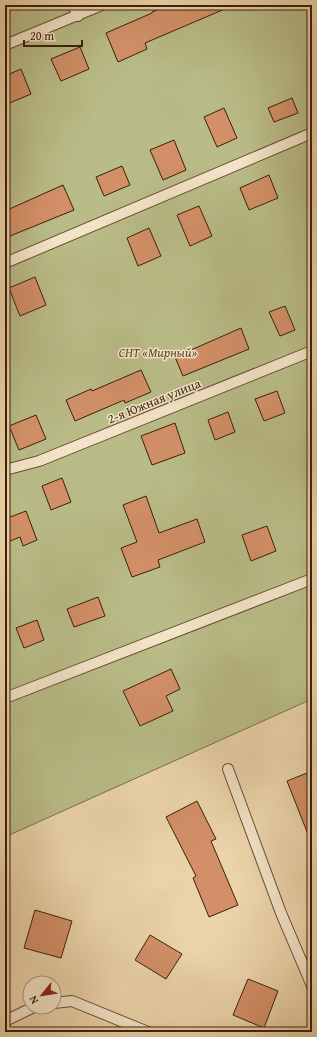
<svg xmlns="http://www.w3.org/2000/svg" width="317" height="1037" font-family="'Gentium Book Plus',serif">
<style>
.green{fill:#b9bc87;stroke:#7a6e48}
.building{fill:#d39068;stroke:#3b1f09}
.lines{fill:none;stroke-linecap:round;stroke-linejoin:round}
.service-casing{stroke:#674c31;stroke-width:12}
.service{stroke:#f3e3c8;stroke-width:10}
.labels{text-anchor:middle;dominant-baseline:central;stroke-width:3;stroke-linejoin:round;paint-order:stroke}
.park-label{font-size:13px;font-style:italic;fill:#5a4628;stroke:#f3e3c8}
.street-label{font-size:13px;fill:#3b1f09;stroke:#f3e3c8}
</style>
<rect width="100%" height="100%" fill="#ecd4aa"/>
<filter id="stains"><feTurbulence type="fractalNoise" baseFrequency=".005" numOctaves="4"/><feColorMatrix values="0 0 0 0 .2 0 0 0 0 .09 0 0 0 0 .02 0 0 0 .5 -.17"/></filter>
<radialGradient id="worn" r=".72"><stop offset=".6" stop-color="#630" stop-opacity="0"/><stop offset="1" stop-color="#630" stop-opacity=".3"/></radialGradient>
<!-- green -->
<polygon class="green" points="5,5 312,5 312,699 5,837"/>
<!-- building -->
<g class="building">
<polygon points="168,5 234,5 145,43 147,49 118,62 106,33 152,13 152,12"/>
<polygon points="80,47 89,69 61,81 51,59"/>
<polygon points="21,69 31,94 5,105 5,76"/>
<polygon points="292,98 298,113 274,122 268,108"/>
<polygon points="224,108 237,138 217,147 204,117"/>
<polygon points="174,140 186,170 163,180 150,150"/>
<polygon points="122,166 130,185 104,196 96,177"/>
<polygon points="269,175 278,198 249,210 240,188"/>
<polygon points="63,185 74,210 5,238 5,211"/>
<polygon points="199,206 212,236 190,246 177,215"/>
<polygon points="149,228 161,256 138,266 127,238"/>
<polygon points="35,277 46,305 20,316 9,288"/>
<polygon points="285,306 295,330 280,336 269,312"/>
<polygon points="241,328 249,349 183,376 175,357"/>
<polygon points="141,370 151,392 125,403 124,400 75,421 66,400 91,389 92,391"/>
<polygon points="277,391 285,413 264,421 255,399"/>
<polygon points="228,412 235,432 215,440 208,420"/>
<polygon points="36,415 46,439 19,450 9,426"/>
<polygon points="175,423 185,453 152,465 141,436"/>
<polygon points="62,478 71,502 51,510 42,486"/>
<polygon points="146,496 159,533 197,519 205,542 158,560 160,567 132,577 121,548 137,542 123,505"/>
<polygon points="26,511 37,540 23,546 20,537 5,543 5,519"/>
<polygon points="267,526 276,551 251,561 242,535"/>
<polygon points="98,597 105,616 74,627 67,609"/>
<polygon points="37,620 44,640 24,648 16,628"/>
<polygon points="171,669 180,689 166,696 173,711 140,726 123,691"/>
<polygon points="312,771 312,842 311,842 287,781"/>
<polygon points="197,801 216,839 211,841 238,905 209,917 193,878 196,876 166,817"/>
<polygon points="35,910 72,921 61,958 24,948"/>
<polygon points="150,935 182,954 166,979 135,960"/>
<polygon points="248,979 278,991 264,1028 233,1015"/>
</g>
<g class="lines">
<!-- service casing -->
<g class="service-casing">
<g id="service">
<polyline points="73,5 78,16"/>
<polyline points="5,45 102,5"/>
<polyline points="5,263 312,133"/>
<polyline points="5,470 39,461 312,351"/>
<polyline points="5,698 312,579"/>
<polyline points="228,769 281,913 312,986"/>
<polyline points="54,1003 72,1001 148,1032"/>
<polyline points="5,1021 34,1007"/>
</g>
</g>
<!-- service -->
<use href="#service" class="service"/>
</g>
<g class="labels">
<!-- park labels -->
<g class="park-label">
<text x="158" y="352">СНТ «Мирный»</text>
</g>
<!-- street labels -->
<g class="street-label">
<text transform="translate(154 401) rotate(-22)">2-я Южная улица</text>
</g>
</g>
<!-- margin -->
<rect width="317" height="1037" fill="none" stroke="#ecd4aa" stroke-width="20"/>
<rect x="6" y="6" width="305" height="1025" fill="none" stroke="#3b1f09" stroke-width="2"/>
<rect x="10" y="10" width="297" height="1017" fill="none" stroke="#3b1f09"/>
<!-- north arrow -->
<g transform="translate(42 995) rotate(240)"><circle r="19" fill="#f3e3c8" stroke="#a9957c"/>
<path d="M0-3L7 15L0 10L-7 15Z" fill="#8f2418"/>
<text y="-6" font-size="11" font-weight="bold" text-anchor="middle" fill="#3b1f09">N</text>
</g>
<!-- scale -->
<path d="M24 40v6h58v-6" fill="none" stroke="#3b1f09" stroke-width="2"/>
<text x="30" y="40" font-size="12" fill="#3b1f09" stroke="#f3e3c8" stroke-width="3" paint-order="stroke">20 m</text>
<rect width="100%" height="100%" filter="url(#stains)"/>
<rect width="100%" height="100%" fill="url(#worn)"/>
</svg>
